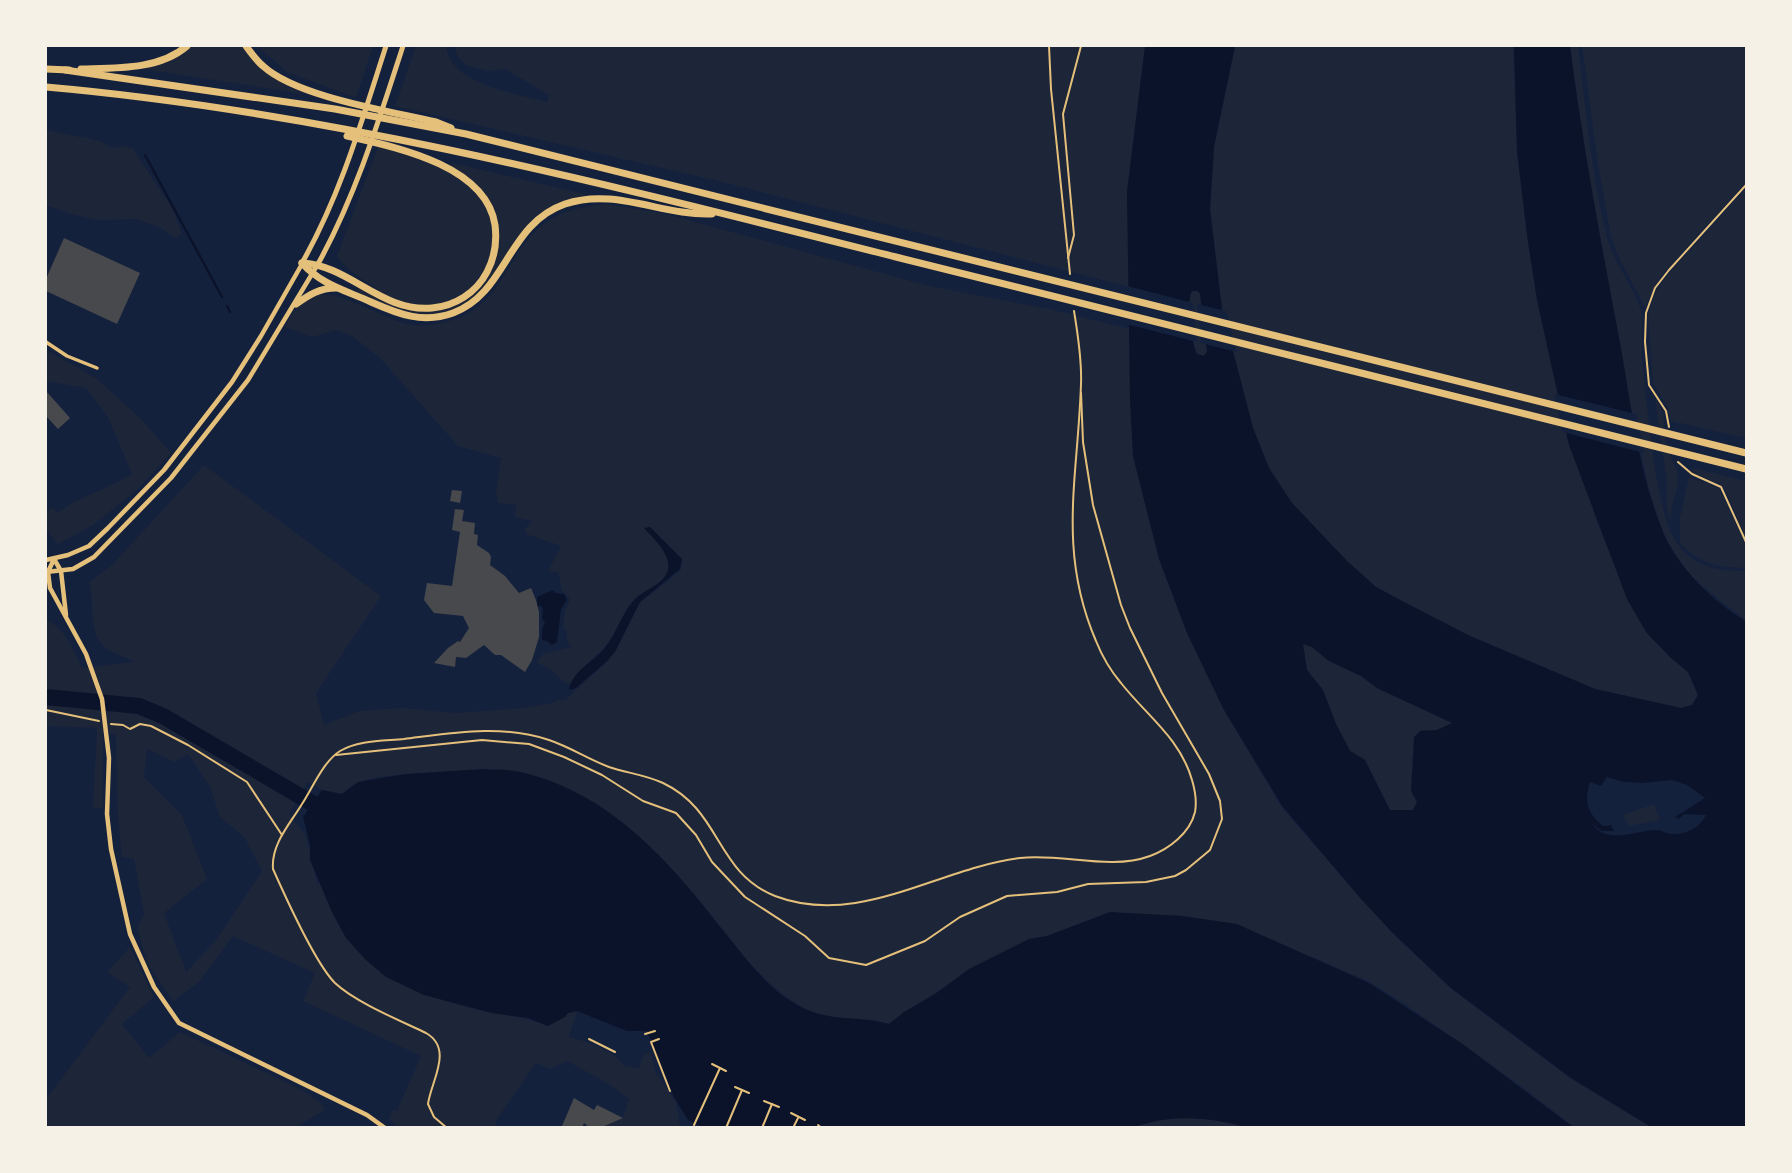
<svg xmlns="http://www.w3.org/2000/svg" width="1792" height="1173" font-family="'Playfair Display',serif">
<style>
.green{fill:#1d2539;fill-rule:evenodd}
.water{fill:#0b132b;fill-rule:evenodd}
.pier{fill:#14213d}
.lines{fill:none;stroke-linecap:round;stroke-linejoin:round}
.stream{stroke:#0b132b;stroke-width:2.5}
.river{stroke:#0b132b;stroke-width:16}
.building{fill:#48494c}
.path{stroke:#e5c07b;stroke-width:2}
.service{stroke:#e5c07b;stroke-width:2}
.minor{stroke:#e5c07b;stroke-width:3.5}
.tertiary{stroke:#e5c07b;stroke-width:4.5}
.secondary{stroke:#e5c07b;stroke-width:5}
.motorway{stroke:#e5c07b;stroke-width:7}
</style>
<rect width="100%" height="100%" fill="#14213d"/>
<!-- green -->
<g class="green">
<path d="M 193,46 L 242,46 C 258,70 278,81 304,94 L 143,69 L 175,58 Z"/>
<polygon points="257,46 373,46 356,98 287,72"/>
<path d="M 416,46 L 446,46 C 449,84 517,94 547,102 L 549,95 L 505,69 L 487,71 L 466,65 L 458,57 L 454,46 L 1145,46 L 1127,192 L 1130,287 L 714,180 L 395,106 Z"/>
<polygon points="1235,46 1513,46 1517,152 1528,242 1537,299 1569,445 1587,488 1597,523 1646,632 1670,657 1688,672 1698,695 1692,705 1681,708 1595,689 1468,635 1404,602 1376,587 1347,561 1292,503 1269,468 1253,428 1222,309 1210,209 1214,147"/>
<path d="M 1570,46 L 1578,46 C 1586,109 1591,175 1607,237 C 1614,264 1633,285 1641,310 C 1643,317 1641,348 1642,358 C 1647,399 1655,519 1679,546 C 1697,568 1720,571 1746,571 L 1746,620 L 1722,602 L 1688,573 L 1664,536 L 1649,489 L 1628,396 L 1585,157 Z"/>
<polygon points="1582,46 1746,46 1746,182 1662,275 1654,288 1645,307 1620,260 1611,237 1598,163"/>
<polygon points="46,130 100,141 112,148 124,146 133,149 172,208 182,234 175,238 159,227 136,219 97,220 71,214 46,205"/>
<path d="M 379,145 C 411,154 447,164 471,188 C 519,232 482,312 417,305 C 409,304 399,303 391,299 C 385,296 379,291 374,287 C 361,278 345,269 337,256 Z"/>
<polygon points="452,163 593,196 540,216 475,300 450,313 416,316 355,294 359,286 392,303 445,307 480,285 497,244 489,205 449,168"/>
<polygon points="1746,188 1746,438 1671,421 1668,408 1653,383 1648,314 1657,289 1670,272"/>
<path d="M 607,204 L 666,214 L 929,286 L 1049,309 L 1130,329 L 1133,456 L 1159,559 L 1187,633 L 1224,710 L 1282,808 L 1392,933 L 1450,988 L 1570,1078 L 1651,1127 L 1574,1127 L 1521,1086 L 1405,1004 L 1370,982 L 1313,957 L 1110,912 L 1047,936 L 1029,939 L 941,989 L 889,1024 C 859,1015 825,1023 797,1004 C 760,980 740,951 713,917 C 666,859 620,807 547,781 C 538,778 527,773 517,771 C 492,768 468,771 443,772 C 421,774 379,774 359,782 C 353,784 347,790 342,794 L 322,790 L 308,782 L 289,814 L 306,836 L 318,887 L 319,881 C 327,900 335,923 348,940 C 381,982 429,998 479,1010 C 503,1015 525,1017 548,1026 L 568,1013 L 577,1011 L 569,1037 C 587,1042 613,1049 624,1066 L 639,1068 L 644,1054 L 651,1053 L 656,1073 L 676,1102 L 680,1127 L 600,1127 L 623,1118 L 629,1099 L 607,1083 L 567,1061 L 550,1069 L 536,1063 L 495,1122 L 499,1127 L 397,1127 L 389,1118 L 393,1110 L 397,1111 L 421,1056 L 303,1001 L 315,973 L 233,936 L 199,982 L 173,1001 L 148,965 L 137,928 L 144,914 L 134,859 L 122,857 L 118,818 L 116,735 L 103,731 L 103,808 L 93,809 L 97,728 L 46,726 L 46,619 C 66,630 72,647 82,668 L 134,662 C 127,657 117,655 109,650 C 86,636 96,604 89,582 L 112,565 L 204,465 L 381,596 L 316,693 L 324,725 L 359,711 L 404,708 L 456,713 L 524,708 L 556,702 L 557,700 L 565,700 L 608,661 L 632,615 L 641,602 L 680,571 L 683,560 L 650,527 L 645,529 C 654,539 673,555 668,570 C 664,584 646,590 636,598 C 626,606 623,621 617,631 C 604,652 583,664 570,684 L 561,680 L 553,671 L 536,662 L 543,654 L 571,647 L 567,640 L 567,631 L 563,628 L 565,610 L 570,600 L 562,590 L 558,572 L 548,571 L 561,546 L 526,534 L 525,529 L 532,521 L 515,517 L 516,505 L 498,503 L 496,491 L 501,458 L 458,446 L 380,358 L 352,336 L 336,330 L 312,337 L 285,327 C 292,315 298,300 312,296 C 335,288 379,316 402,323 C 418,327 433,326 449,321 C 505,307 506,246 551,219 C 568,209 588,206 607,204 ZM 147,749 L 175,762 L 188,754 L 210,787 L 220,817 L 245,838 L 262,871 L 216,940 L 186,972 L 164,913 L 207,879 L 182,815 L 144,777 Z"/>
<path d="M 1196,290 L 1200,294 L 1207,352 L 1204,356 L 1197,354 C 1189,337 1188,312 1189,294 Z"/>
<path d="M 46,350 L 96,378 L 140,418 L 171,453 L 137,490 L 93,525 L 58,544 L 46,529 L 46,512 L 52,507 L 57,513 C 80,496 108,489 132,474 L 108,417 L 86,388 L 46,381 Z"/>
<path d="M 1655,398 C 1667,411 1663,436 1669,452 C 1672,462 1678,467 1678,478 C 1678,494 1669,506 1671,522 L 1667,509 L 1667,483 Z"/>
<polygon points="1693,468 1746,481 1746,539 1727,493 1720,484 1692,473"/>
<path d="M 1689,477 L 1719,488 L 1746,545 L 1746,568 C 1717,567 1701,565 1680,543 L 1680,518 Z"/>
<polygon points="1303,644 1312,647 1329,661 1361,676 1377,688 1453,723 1437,730 1420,731 1414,737 1417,802 1413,810 1390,810 1365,760 1350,751 1336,724 1323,690 1307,670"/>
<polygon points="1654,804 1660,820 1629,826 1623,815"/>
<polygon points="130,947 154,997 122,1024 149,1058 180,1032 300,1089 320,1102 325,1110 296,1127 46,1127 46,1099 130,987 107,972"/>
<polygon points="1182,1117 1225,1121 1248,1127 1131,1128 1148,1122"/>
</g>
<!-- water -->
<g class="water">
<path d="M 1145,46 L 1235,46 L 1214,147 L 1210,209 L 1222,309 L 1253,428 L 1269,468 L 1292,503 L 1347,561 L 1376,587 L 1404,602 L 1468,635 L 1595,689 L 1681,708 L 1692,705 L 1698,695 L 1688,672 L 1670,657 L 1646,632 L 1627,599 L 1569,445 L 1537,300 L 1528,242 L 1517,152 L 1514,46 L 1570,46 C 1583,147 1602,248 1621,348 C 1632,410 1639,476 1664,534 C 1677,566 1715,604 1746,621 L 1746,1127 L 1651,1127 L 1571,1078 L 1451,988 L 1393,933 L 1361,899 L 1283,807 L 1224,710 L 1187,633 L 1159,559 L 1133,456 L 1130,399 L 1127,192 ZM 1192,291 L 1198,291 L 1200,294 L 1207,352 L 1204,356 L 1197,354 C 1191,341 1186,302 1192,291 ZM 1303,644 L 1312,647 L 1329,661 L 1361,676 L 1377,688 L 1452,723 L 1437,730 L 1420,731 L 1414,737 L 1411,791 L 1417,802 L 1413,810 L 1390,810 L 1365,760 L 1350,751 L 1336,724 L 1323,690 L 1307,670 ZM 1607,777 L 1624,782 L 1642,783 L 1672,780 L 1687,785 L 1705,798 L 1675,817 L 1679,819 L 1684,814 L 1706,815 C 1699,829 1685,835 1670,834 C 1666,833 1663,831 1659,830 C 1638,829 1608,846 1592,824 L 1602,831 L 1614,831 L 1611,825 L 1603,826 C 1587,813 1584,801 1590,782 L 1601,786 Z"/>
<path d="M 650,527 L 682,559 L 680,569 L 640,602 L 615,652 L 606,662 L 576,688 L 569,690 C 572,671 592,663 604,649 C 616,635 623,610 636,598 C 644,591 655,587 663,579 C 679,562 656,541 644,528 Z"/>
<polygon points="553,590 555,593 564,594 567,600 561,609 557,642 552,645 547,641 542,640 542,629 545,623 542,619 543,609 541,606 537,606 537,597"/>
<path d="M 483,769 C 495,770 508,769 520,772 C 610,792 671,863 725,933 C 747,960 769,991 801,1007 C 833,1023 859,1015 889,1024 L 904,1012 L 935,994 L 969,969 L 1029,939 L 1047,936 L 1110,912 L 1183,916 L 1237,924 L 1369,983 L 1464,1045 L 1573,1127 L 1248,1128 C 1208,1116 1170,1114 1131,1128 L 702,1127 L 688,1120 L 674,1097 L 647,1031 L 627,1031 L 577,1011 L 568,1013 L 565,1017 L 548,1026 L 528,1018 L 492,1013 L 424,995 L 386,977 L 366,960 L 346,938 L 332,912 L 310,860 L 310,845 L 303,817 L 322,790 L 342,794 L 358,782 L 406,774 Z"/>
</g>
<!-- pier -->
<g class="pier">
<polygon points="1127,286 1193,303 1197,342 1126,324"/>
<polygon points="1197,304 1226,311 1237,352 1201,343"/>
<polygon points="1554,394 1636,414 1644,453 1563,432"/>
</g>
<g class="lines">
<!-- stream -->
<g class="stream">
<polyline points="145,155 222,297"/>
<polyline points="227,306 230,312"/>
</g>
<!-- river -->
<polyline class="river" points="46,697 139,706 163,716 329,813"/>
</g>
<!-- building -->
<g class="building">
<polygon points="64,238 140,273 117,324 46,291 46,279"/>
<polygon points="46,391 70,418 58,429 46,416"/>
<polygon points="452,490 462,491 460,503 450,501"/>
<polygon points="455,509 464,510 462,521 475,523 474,534 478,535 477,545 489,553 491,557 490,565 505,576 519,593 531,588 536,600 539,612 539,637 532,660 525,672 501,655 495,655 484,645 466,658 456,657 455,667 434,663 448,648 458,641 460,642 469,628 463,616 434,613 424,600 427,583 452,586 460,532 452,530"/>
<polygon points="574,1098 594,1110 597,1105 623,1118 600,1128 590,1128 584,1123 582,1128 565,1128 562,1126"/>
</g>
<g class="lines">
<!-- path -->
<g class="path">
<polyline points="1049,46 1051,89 1070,274"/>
<polyline points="1068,258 1074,235 1063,114 1081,46"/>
<polyline points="1669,427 1666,411 1649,385 1645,342 1646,313 1655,288 1669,270 1746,185"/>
<polyline points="1678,462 1692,474 1721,487 1746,542"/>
<polyline points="46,710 99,721"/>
<polyline points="111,724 123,725 130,729 140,724 151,726 188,745 247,782 282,835"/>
<polyline points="336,755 482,740 529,744 564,757 602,775 643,801 676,813 696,835 712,862 745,897 805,936 829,958 866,965 925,941 960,917 1007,896 1057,892 1088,884 1146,882 1175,876 1186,870 1210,850 1222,819 1220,801 1209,774 1162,693 1130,628 1121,605 1093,505 1083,442 1081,393"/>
<polyline points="645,1034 655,1031"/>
<polyline points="659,1039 651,1042 670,1091"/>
<polyline points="712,1064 726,1071"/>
<polyline points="735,1087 749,1093"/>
<polyline points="764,1101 779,1107"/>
<polyline points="791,1113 805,1120"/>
<polyline points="694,1125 720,1068"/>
<polyline points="818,1125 822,1128"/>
<path d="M 447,1128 L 434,1117 L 428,1104 C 431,1081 454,1049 426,1033 C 401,1021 355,1002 335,983 C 315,963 285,896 273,869 C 271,844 290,824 302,804 C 313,787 323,762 340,751 C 358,740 383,741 404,739 C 452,733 501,724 549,740 C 570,747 588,759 609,767 C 627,773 646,775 663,783 C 722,811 715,872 775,896 C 859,928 938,868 1020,858 C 1063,853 1109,871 1150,856 C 1169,849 1190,833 1195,812 C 1197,801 1195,790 1192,780 C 1180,738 1147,716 1121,683 C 1110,670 1102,656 1096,641 C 1057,550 1078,478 1081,384 C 1082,360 1078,335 1074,311"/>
<polyline points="726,1128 742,1090"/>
<polyline points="762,1128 772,1104"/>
<polyline points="793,1128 798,1118"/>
</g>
<!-- service -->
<polyline class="service" points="589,1039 615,1052"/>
<!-- minor -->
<polyline class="minor" points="46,342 67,356 97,368"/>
<!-- tertiary -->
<g class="tertiary">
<polyline points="54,559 48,572 50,588 86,654 102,699 109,758 107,814 111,849 130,934 154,987 179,1023 367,1115 385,1128"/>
<polyline points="54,559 61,571 66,615"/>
<polyline points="46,560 68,555 89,546 108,528 164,470 232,382 261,336 302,264"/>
<polyline points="46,572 73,569 94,557 171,478 248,380 318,264"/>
</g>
<!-- secondary -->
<g class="secondary">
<path d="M 302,263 C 341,194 362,120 386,46"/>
<path d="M 318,264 C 356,195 379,120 403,46"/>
</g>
<!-- motorway -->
<g class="motorway">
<path d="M 246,46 C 251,53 256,60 263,66 C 297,97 389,111 436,122 L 451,128"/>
<polyline points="46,69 69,70"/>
<path d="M 81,69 C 116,68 159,70 187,46"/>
<polyline points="65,70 335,109 466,134 1746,453"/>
<path d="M 46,87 C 332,112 617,187 896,257 C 1179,328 1463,398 1746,469"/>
<path d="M 302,263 C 349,265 382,313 432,308 C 455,306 476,293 487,272 C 495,257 497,241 495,225 C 486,165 395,147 347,136"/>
<path d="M 302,263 C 320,284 347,291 371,302 C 398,314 423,324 453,313 C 507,293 507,224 565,204 C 615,187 662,216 712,214"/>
<path d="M 296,304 C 309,295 319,288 336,288"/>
</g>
</g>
<!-- border -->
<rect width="1792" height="1173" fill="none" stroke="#f6f1e7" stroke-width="94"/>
</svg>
